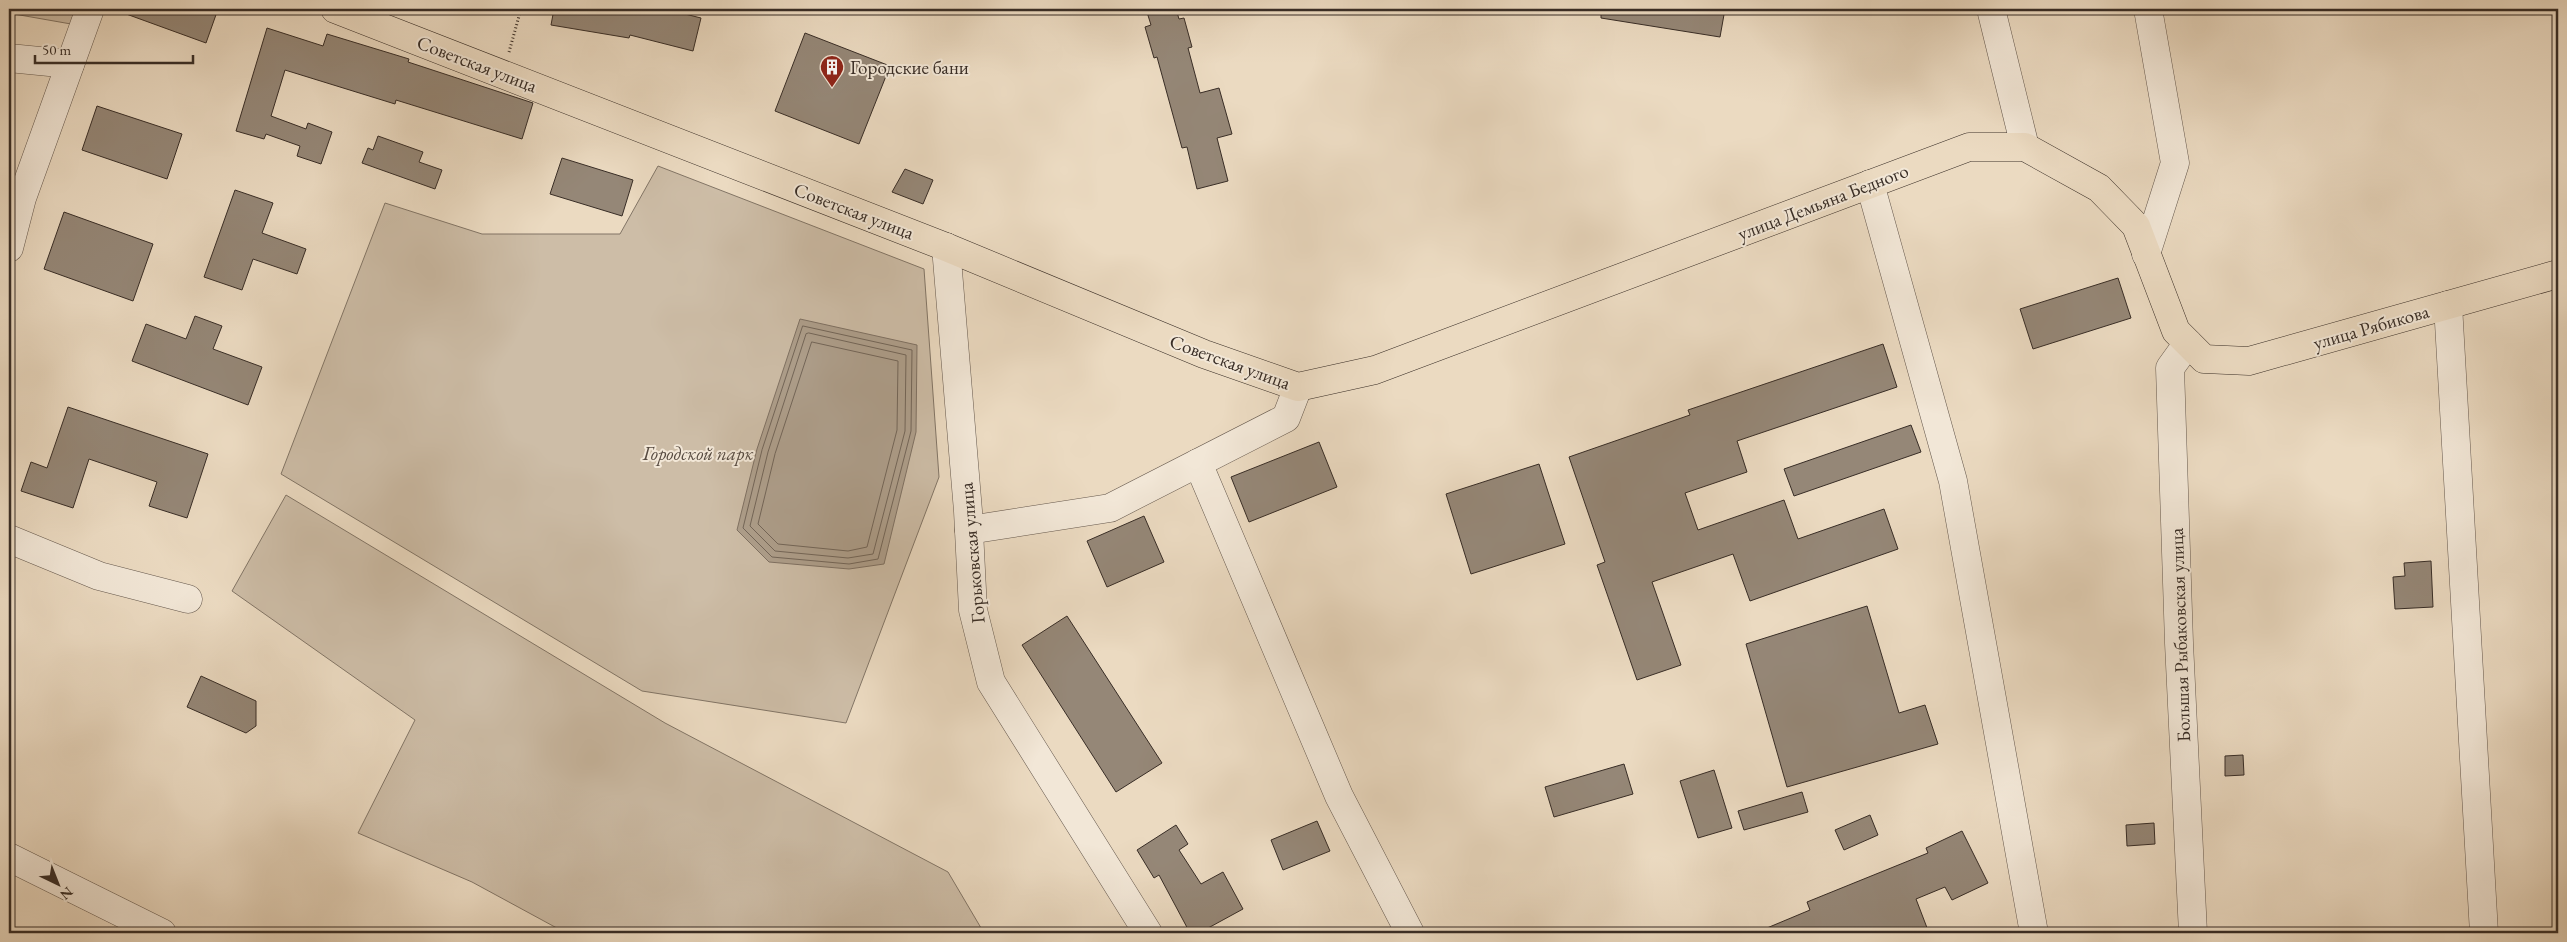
<svg xmlns="http://www.w3.org/2000/svg" width="2567" height="942" font-family="'EB Garamond',serif">
<style>
.green{fill:#cdbda7;stroke:#827566}
.water{fill:#ae9f8c;stroke:#7f7163}
.lines{fill:none;stroke-linecap:round;stroke-linejoin:round}
.shore{stroke:#736659;stroke-width:1}
.building{fill:#958777;stroke:#382d26}
.minor-casing{stroke:#65584d;stroke-width:29}
.major-casing{stroke:#382d26;stroke-width:29}
.path{stroke:#382d26;stroke-width:3;stroke-dasharray:1 2.5;stroke-linecap:butt}
.minor{stroke:#f2e7d7;stroke-width:28}
.major{stroke:#ebdac1;stroke-width:28}
.labels{text-anchor:middle;dominant-baseline:central;stroke-width:4;stroke-linejoin:round;paint-order:stroke}
.street-label{font-size:19px;fill:#382d26;stroke:#f2e7d7}
.poi-label{font-size:19px;fill:#382d26;stroke:#f2e7d7;text-anchor:start}
.park-label{font-size:19px;font-style:italic;fill:#564a40;stroke:#f2e7d7}
</style>
<rect width="100%" height="100%" fill="#ebdac1"/>
<filter id="stains"><feTurbulence type="fractalNoise" baseFrequency=".004" numOctaves="4"/><feColorMatrix values="0 0 0 0 .2 0 0 0 0 .09 0 0 0 0 .02 0 0 0 .5 -.17"/></filter>
<radialGradient id="worn" r=".72"><stop offset=".6" stop-color="#630" stop-opacity="0"/><stop offset="1" stop-color="#630" stop-opacity=".3"/></radialGradient>
<!-- green -->
<g class="green">
<polygon points="15,9 74,9 71,24 14,14"/>
<polygon points="658,166 924,269 939,477 846,723 642,691 281,474 385,203 482,234 620,234"/>
<polygon points="286,495 665,723 948,872 984,933 566,933 472,882 358,833 415,720 232,591"/>
</g>
<!-- water -->
<polygon class="water" points="800,319 917,345 916,432 884,564 849,569 769,562 737,530 757,449"/>
<g class="lines">
<!-- shore -->
<g class="shore">
<polygon points="803,326 912,350 911,431 878,559 849,564 772,557 743,528 762,450"/>
<polygon points="809,333 906,355 905,431 873,554 848,558 775,551 750,526 768,452 806,334"/>
<polygon points="812,342 898,361 897,430 867,547 848,551 778,544 758,524 775,454"/>
</g>
</g>
<!-- building -->
<g class="building">
<polygon points="119,9 218,9 206,43 118,11"/>
<polygon points="554,9 665,9 701,18 693,51 630,35 629,38 551,25"/>
<polygon points="1146,9 1176,9 1179,19 1184,18 1192,47 1188,48 1200,93 1219,88 1232,134 1217,138 1228,181 1197,189 1187,147 1182,148 1157,57 1154,58 1145,27 1151,25"/>
<polygon points="1601,9 1725,9 1720,37 1601,18"/>
<polygon points="267,28 323,46 327,34 409,59 408,62 533,103 522,139 396,100 395,104 285,70 271,116 306,129 308,123 332,132 321,164 297,156 300,146 266,134 264,139 236,131"/>
<polygon points="805,33 890,66 859,144 775,111"/>
<polygon points="97,106 182,134 167,179 82,150"/>
<polygon points="378,136 423,152 419,162 442,170 435,189 362,163 368,148 373,150"/>
<polygon points="562,158 633,180 622,216 550,194"/>
<polygon points="905,169 933,180 923,204 892,192"/>
<polygon points="235,190 273,203 262,233 306,249 297,274 253,259 242,290 204,277"/>
<polygon points="64,212 153,244 133,301 44,269"/>
<polygon points="2118,278 2131,318 2033,349 2020,309"/>
<polygon points="195,316 222,326 213,349 262,367 248,405 132,361 146,324 186,339"/>
<polygon points="1883,344 1897,387 1737,441 1747,472 1685,493 1698,530 1784,500 1798,539 1884,509 1898,549 1750,601 1733,554 1652,582 1681,665 1637,680 1597,565 1605,562 1569,457 1690,415 1688,410"/>
<polygon points="68,407 208,454 187,518 149,506 157,482 89,459 73,508 21,491 31,462 47,468"/>
<polygon points="1911,425 1921,452 1794,496 1784,469"/>
<polygon points="1319,442 1337,487 1249,522 1231,477"/>
<polygon points="1539,464 1565,544 1471,574 1446,494"/>
<polygon points="1144,516 1164,562 1107,587 1087,541"/>
<polygon points="2431,561 2433,607 2395,609 2393,577 2405,576 2404,563"/>
<polygon points="1867,606 1899,713 1925,705 1938,744 1787,787 1746,644"/>
<polygon points="1067,616 1162,763 1116,792 1022,645"/>
<polygon points="201,676 256,701 256,726 246,733 187,707"/>
<polygon points="2243,755 2244,775 2225,776 2225,756"/>
<polygon points="1624,764 1633,794 1554,817 1545,787"/>
<polygon points="1714,770 1732,828 1698,838 1680,781"/>
<polygon points="1802,792 1808,812 1744,830 1738,811"/>
<polygon points="1870,815 1878,835 1844,850 1835,830"/>
<polygon points="1317,821 1330,851 1283,870 1271,840"/>
<polygon points="2154,823 2155,844 2127,846 2126,825"/>
<polygon points="1176,825 1188,844 1179,850 1201,884 1223,872 1243,909 1199,933 1190,933 1159,875 1154,878 1137,850"/>
<polygon points="1962,831 1988,883 1952,900 1945,887 1916,899 1929,933 1755,933 1810,910 1807,902 1928,853 1926,848"/>
</g>
<g class="lines">
<!-- minor casing -->
<g class="minor-casing">
<g id="minor">
<polyline points="1991,9 2025,147"/>
<polyline points="9,58 70,64"/>
<polyline points="1870,184 1953,481 2034,933"/>
<polyline points="946,247 968,511 973,610 991,682 1148,933"/>
<polyline points="9,248 22,198 90,9"/>
<polyline points="2146,254 2175,163 2148,9"/>
<polyline points="2448,305 2484,933"/>
<polyline points="2188,343 2170,368 2179,643 2193,933"/>
<polyline points="1198,463 1339,796 1410,933"/>
<polyline points="969,530 1110,508 1286,418 1298,387"/>
<polyline points="9,539 99,576 188,599"/>
<polyline points="9,857 162,933"/>
</g>
</g>
<!-- major casing -->
<g class="major-casing">
<polyline id="major" points="335,9 946,247 1204,354 1298,387 1375,370 1969,147 2025,147 2099,188 2136,226 2176,331 2204,359 2249,361 2558,274"/>
</g>
<!-- path -->
<polyline class="path" points="509,52 521,9"/>
<!-- minor -->
<use href="#minor" class="minor"/>
<!-- major -->
<use href="#major" class="major"/>
</g>
<!-- icons -->
<defs>
<g id="building-pin" transform="scale(1.25)"><path d="M0 17L-7.5 6A9.5 9.5 0 1 1 7.5 6Z" fill="#8f2418" stroke="#f2e7d7"/><path d="M-4-6H4V6H1V3H-1V6H-4ZM-2.5-4.3h1.7v1.8h-1.7ZM.8-4.3h1.7v1.8H.8ZM-2.5-1h1.7V.8h-1.7ZM.8-1h1.7V.8H.8Z" fill="#fff"/></g>
</defs>
<g fill-rule="evenodd">
<use href="#building-pin" x="832" y="67"/>
</g>
<g class="labels">
<!-- street labels -->
<g class="street-label">
<text transform="translate(477 64) rotate(21)">Советская улица</text>
<text transform="translate(1823 202) rotate(-21)">улица Демьяна Бедного</text>
<text transform="translate(854 211) rotate(21)">Советская улица</text>
<text transform="translate(2371 327) rotate(-16)">улица Рябикова</text>
<text transform="translate(1230 362) rotate(20)">Советская улица</text>
<text transform="translate(972 553) rotate(-95)">Горьковская улица</text>
<text transform="translate(2180 635) rotate(-92)">Большая Рыбаковская улица</text>
</g>
<!-- poi labels -->
<g class="poi-label">
<text x="850" y="67">Городские бани</text>
</g>
<!-- park labels -->
<g class="park-label">
<text x="698" y="453">Городской парк</text>
</g>
</g>
<!-- margin -->
<rect width="2567" height="942" fill="none" stroke="#ebdac1" stroke-width="30"/>
<rect x="10" y="10" width="2547" height="922" fill="none" stroke="#382d26" stroke-width="2.5"/>
<rect x="15" y="15" width="2537" height="912" fill="none" stroke="#382d26"/>
<!-- north arrow -->
<g transform="translate(58 884) rotate(137)" stroke="#f2e7d7" stroke-width="4" paint-order="stroke">
<path d="M0-4L9 19L0 12L-9 19Z" fill="#382d26"/>
<text y="-8" font-size="14" font-weight="bold" text-anchor="middle" fill="#382d26">N</text>
</g>
<!-- scale -->
<path d="M35 55v8h158v-8" fill="none" stroke="#382d26" stroke-width="2.5"/>
<text x="42" y="55" font-size="15" fill="#382d26" stroke="#f2e7d7" stroke-width="4" paint-order="stroke">50 m</text>
<rect width="100%" height="100%" filter="url(#stains)"/>
<rect width="100%" height="100%" fill="url(#worn)"/>
</svg>
